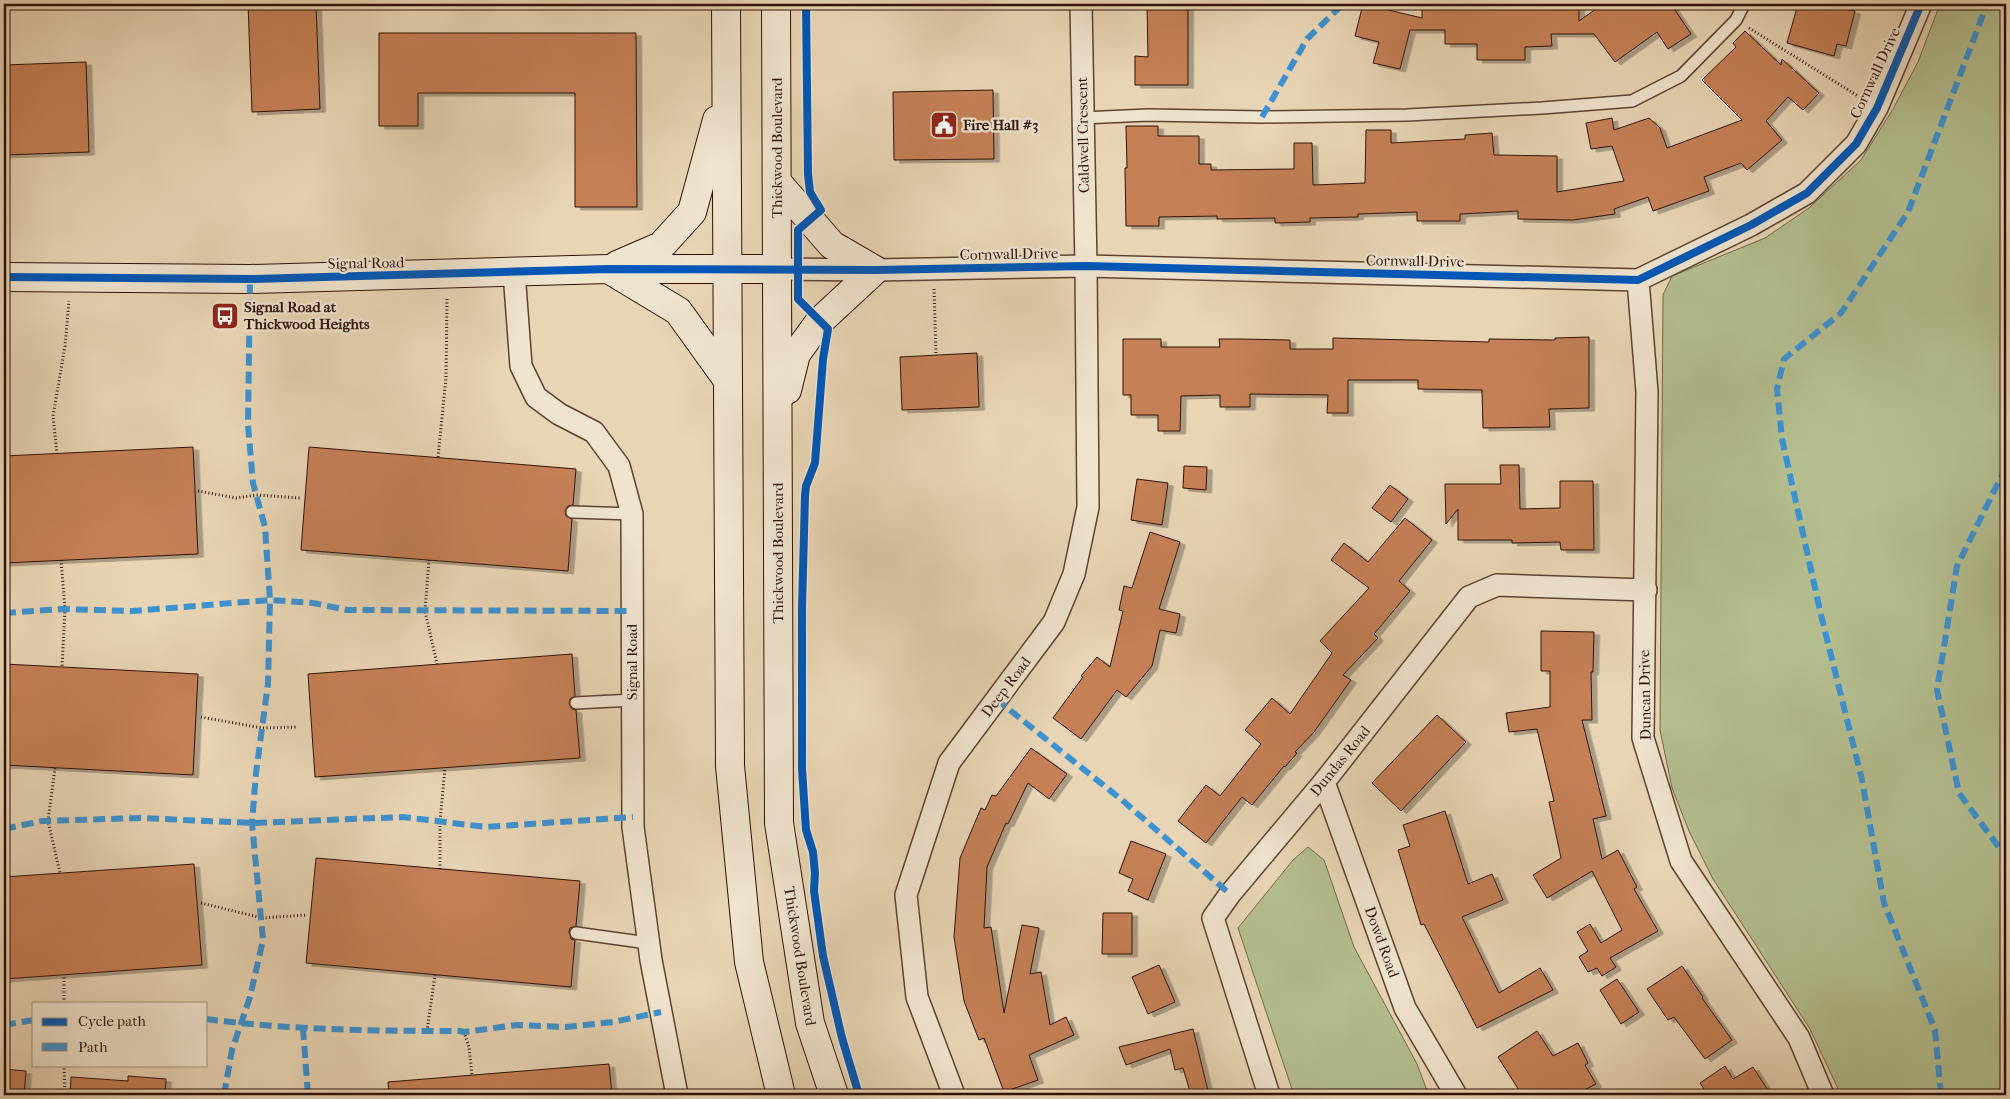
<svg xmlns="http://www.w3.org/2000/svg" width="2010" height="1099" font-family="'IM FELL French Canon',serif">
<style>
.green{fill:#b4be8f;stroke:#72684a}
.building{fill:#c58057;stroke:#2f1105;filter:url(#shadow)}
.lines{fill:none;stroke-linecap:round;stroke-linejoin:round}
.lane-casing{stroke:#5d4231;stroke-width:14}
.street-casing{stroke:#5d4231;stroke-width:24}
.secondary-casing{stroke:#2f1105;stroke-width:30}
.path{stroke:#2f1105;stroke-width:3;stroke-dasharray:1 2.5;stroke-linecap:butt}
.lane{stroke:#f0e4cf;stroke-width:11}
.street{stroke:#f0e4cf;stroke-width:21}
.secondary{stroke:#f0e4cf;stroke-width:28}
.quiet{stroke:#3d92d1;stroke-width:6;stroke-dasharray:12 6;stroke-linecap:butt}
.cycleway-casing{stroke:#f0e4cf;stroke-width:11}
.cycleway{stroke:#0057b8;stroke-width:8}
.labels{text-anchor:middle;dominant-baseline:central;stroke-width:4.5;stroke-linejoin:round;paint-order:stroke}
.street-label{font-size:15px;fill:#2f1105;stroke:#f0e4cf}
.poi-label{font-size:15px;font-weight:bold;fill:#2f1105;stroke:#f0e4cf;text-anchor:start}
</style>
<defs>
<filter id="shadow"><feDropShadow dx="5.5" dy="3" stdDeviation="0" flood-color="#0004"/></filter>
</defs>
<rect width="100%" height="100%" fill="#e8d5b5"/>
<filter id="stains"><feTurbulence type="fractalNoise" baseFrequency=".004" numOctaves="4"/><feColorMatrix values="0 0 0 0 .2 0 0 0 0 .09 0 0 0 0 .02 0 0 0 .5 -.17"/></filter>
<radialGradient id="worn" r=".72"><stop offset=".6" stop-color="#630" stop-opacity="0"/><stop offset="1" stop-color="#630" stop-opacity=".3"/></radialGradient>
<!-- green -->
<g class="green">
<polygon points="1940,4 2006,4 2006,1095 1841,1095 1810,1029 1713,879 1689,831 1672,788 1660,730 1663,295 1672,276 1765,238 1809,208 1861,160 1893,109 1918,62"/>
<polygon points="1308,847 1324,860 1354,947 1417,1064 1428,1093 1414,1095 1294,1095 1238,928 1293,860"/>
</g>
<!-- building -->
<g class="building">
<polygon points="248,4 316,4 320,109 252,112"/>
<polygon points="1147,4 1188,4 1188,85 1135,85 1135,56 1148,57"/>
<polygon points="1363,4 1422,18 1422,4 1579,4 1579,21 1603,4 1671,4 1691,34 1668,49 1657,32 1615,62 1594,34 1551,34 1552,46 1525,47 1525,60 1477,60 1477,44 1445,44 1445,30 1410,30 1400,69 1373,63 1379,42 1355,36"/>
<polygon points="1798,4 1827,4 1855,11 1846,46 1837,44 1834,56 1787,43"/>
<polygon points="1745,31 1781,65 1782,59 1819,93 1803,110 1788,97 1766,121 1782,140 1747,170 1741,163 1704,177 1709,191 1653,211 1648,197 1614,209 1615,214 1573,220 1518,219 1518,211 1460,214 1460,221 1417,221 1417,212 1358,214 1358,217 1310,218 1310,222 1275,223 1275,218 1217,219 1217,216 1159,217 1159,226 1126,226 1125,168 1127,168 1126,126 1158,126 1158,136 1199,136 1199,164 1211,164 1211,170 1294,169 1294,143 1312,143 1313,185 1365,183 1366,130 1391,130 1391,143 1465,139 1465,135 1492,133 1494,155 1557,156 1557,192 1624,181 1612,146 1591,149 1586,123 1612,118 1614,130 1649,118 1660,128 1667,148 1742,120 1702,80 1736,47 1733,43"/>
<polygon points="379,33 636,33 637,207 575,207 575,93 418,93 418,126 379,126"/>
<polygon points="86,62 89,152 4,155 4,65"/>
<polygon points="993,90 994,159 894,160 893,92"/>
<polygon points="1589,337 1589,408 1549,409 1550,427 1483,428 1482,390 1418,389 1418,380 1348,380 1348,413 1327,413 1328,395 1250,394 1250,407 1220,407 1220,395 1181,396 1180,431 1158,431 1158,415 1131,415 1131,395 1123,395 1123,339 1161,339 1161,347 1220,347 1219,339 1240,339 1290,340 1290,349 1333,349 1333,338 1489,342 1489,339 1555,340 1555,338"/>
<polygon points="977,353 979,407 902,410 900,357"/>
<polygon points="193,447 198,554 4,563 4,456"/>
<polygon points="309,447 576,469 573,505 568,506 565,511 566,516 572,519 568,571 301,550"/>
<polygon points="1500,465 1519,465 1520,509 1560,508 1560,481 1593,481 1594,550 1561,550 1560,542 1512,543 1512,540 1458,540 1458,509 1446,524 1445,484 1501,484"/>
<polygon points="1184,466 1207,467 1206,490 1183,488"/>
<polygon points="1137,479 1168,483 1162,525 1131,520"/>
<polygon points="1390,485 1408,499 1391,522 1372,508"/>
<polygon points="1405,518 1432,540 1399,581 1410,591 1374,634 1378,638 1343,675 1351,680 1314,732 1295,752 1297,753 1285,767 1284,766 1252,805 1242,797 1206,843 1178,821 1206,785 1220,796 1261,744 1245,730 1272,698 1290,714 1332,653 1320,641 1369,588 1331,560 1344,543 1368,562"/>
<polygon points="1150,532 1180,542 1159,609 1180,614 1176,633 1160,630 1152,666 1126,697 1117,690 1081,739 1053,718 1083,677 1081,676 1097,657 1110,667 1123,611 1119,610 1124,586 1132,588"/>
<polygon points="1541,631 1594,632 1593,672 1591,672 1592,720 1582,720 1606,816 1593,819 1602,859 1618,850 1637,887 1634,889 1658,931 1610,958 1616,967 1602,976 1597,968 1588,972 1579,957 1588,951 1577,932 1590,924 1601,943 1622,930 1592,871 1547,898 1533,875 1561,858 1549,802 1554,801 1537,729 1509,732 1506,713 1550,707 1550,671 1541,671"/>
<polygon points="572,654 575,696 570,699 569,704 572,709 576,710 580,758 315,777 308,674"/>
<polygon points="4,664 198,674 193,775 4,765"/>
<polygon points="1437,715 1466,742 1401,811 1372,783"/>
<polygon points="1031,748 1067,774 1049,799 1028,783 1008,824 1006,823 987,867 984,928 991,927 1004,1013 1022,925 1039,928 1030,974 1041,972 1050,1025 1066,1017 1074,1035 1029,1055 1038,1080 1004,1092 984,1038 979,1040 964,1001 954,937 960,858 981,808 985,810 992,795 996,796"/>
<polygon points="1445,811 1468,884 1492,874 1503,900 1462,917 1499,993 1540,968 1553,990 1477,1028 1424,924 1421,925 1398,850 1410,846 1403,825"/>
<polygon points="1131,841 1166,854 1148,900 1128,891 1133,879 1119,873"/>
<polygon points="316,858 580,881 576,926 570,928 569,932 571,939 575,940 571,987 306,963"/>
<polygon points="194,864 202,965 4,979 4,877"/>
<polygon points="1103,913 1132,913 1132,954 1102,954"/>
<polygon points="1159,965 1175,1002 1148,1014 1132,977"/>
<polygon points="1682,966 1703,997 1702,998 1732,1040 1705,1059 1674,1017 1668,1020 1647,989"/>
<polygon points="1617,979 1639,1012 1621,1024 1600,990"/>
<polygon points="1193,1029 1209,1095 1191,1095 1183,1068 1175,1070 1170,1049 1126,1065 1119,1047"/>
<polygon points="1537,1031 1553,1056 1578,1043 1588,1063 1585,1065 1596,1084 1575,1095 1522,1095 1498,1057"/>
<polygon points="609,1064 612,1095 389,1095 388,1082"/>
<polygon points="1725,1066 1733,1079 1753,1067 1771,1095 1708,1095 1700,1083"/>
<polygon points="4,1069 26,1071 24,1095 4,1095"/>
<polygon points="128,1076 166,1079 165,1095 70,1095 71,1077 128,1081"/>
</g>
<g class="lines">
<!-- lane casing -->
<g class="lane-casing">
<g id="lane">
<polyline points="1082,118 1148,115 1262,117 1407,115 1542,108 1632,101 1681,76 1736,20 1744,4"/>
<polyline points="572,512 632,514"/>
<polyline points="576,703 633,700"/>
<polyline points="576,933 648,943"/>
</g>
</g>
<!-- street casing -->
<g class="street-casing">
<g id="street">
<polyline points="777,269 875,270 1086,266 1638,280 1751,225 1807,193 1856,144 1877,108 1921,4"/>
<polyline points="514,272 521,366 536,397 559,414 594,432 619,466 632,514 633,827 651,960 677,1095"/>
<polyline points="1638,280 1647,392 1643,738 1681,861 1799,1038 1823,1095"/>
<polyline points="1324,782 1405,1008 1456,1095"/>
<polyline points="954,1095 917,997 906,895 949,763 1054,622 1074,574 1088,507 1086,266 1081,4"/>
<polyline points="1269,1095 1213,918 1230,894 1324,782 1469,597 1497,585 1646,590"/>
</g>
</g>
<!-- secondary casing -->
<g class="secondary-casing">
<g id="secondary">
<polyline points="726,4 730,766 749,962 781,1095"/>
<polyline points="776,4 779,823 810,1023 834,1095"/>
<polyline points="777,182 832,245 875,270 820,321 796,354 787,390"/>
<polyline points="617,265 661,246 692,212 717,120"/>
<polyline points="610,270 678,311 727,379"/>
<polyline points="4,277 250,279 609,269 777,269"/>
</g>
</g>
<!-- path -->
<g class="path">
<polyline points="1749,28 1858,96"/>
<polyline points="934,289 936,355"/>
<polyline points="57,454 53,416 65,346 69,301"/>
<polyline points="438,457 446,378 447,298"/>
<polyline points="198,491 236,498 256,495 300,498"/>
<polyline points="61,560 65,609 62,667"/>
<polyline points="429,560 425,611 437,664"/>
<polyline points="201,717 262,728 298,727"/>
<polyline points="55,768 48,821 60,873"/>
<polyline points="440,869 440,821 445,768"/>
<polyline points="201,903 262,918 307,915"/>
<polyline points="64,1003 64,975"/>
<polyline points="427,1031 435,975"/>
<polyline points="464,1032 469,1047 472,1075"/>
<polyline points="64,1065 65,1095"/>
</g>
<!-- lane -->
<use href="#lane" class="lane"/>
<!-- street -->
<use href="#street" class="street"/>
<!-- secondary -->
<use href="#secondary" class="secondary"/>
<!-- quiet -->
<g class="quiet">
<polyline points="1262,117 1307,39 1343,4"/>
<polyline points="2006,467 1957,566 1937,690 1959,793 2006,857"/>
<polyline points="4,613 61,609 133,611 270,600 313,603 347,610 632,611"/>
<polyline points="996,699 1122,800 1230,894"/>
<polyline points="4,829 42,821 141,818 252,823 403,817 486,827 633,817"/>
<path d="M 206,1019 C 290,1030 375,1031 460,1031 L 464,1032 L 517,1025 L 566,1027 L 613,1022 L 661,1012"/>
<polyline points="4,1025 34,1020"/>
<polyline points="303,1028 308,1095"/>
<polyline points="224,1095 232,1050 250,997 263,940 252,823 256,773 268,684 270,600 265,527 253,483 248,425 250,279"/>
<polyline points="1941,1095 1935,1030 1884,903 1862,780 1821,615 1782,439 1777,389 1784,359 1841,313 1908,212 1987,4"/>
</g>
<!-- cycleway casing -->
<g class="cycleway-casing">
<g id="cycleway">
<polyline points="806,4 808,174 810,192 821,210 798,230 798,299 828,329 823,359 815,463 806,486 805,496 802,608 802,769 806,830 813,852 815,873 814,891 823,956 842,1038 859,1095"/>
<polyline points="4,277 250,279 609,269 875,270 1086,266 1638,280 1751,225 1807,193 1856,144 1877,108 1921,4"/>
</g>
</g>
<!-- cycleway -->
<use href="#cycleway" class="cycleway"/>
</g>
<!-- icons -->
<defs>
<g id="civic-square" transform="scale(1.4375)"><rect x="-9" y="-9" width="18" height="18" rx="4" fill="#8f2418" stroke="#f0e4cf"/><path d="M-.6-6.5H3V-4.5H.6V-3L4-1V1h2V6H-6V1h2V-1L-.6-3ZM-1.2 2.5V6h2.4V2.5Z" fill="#fff"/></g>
<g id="bus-square" transform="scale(1.4375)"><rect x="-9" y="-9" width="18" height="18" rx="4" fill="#8f2418" stroke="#f0e4cf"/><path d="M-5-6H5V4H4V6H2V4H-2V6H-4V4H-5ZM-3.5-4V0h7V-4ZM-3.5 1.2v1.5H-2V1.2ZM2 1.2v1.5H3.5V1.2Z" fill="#fff"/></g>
</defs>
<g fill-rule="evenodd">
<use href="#civic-square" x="944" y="125"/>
<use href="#bus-square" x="225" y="316"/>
</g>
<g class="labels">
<!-- street labels -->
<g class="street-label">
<text transform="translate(1875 73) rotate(-65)">Cornwall Drive</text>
<text transform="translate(1083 135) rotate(-91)">Caldwell Crescent</text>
<text transform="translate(777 148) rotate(-90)">Thickwood Boulevard</text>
<text transform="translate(1009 254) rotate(-1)">Cornwall Drive</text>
<text transform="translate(1415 261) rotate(1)">Cornwall Drive</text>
<text transform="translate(366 263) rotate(-1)">Signal Road</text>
<text transform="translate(778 553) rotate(-90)">Thickwood Boulevard</text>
<text transform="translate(632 662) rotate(-90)">Signal Road</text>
<text transform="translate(1006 687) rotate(-53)">Deep Road</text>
<text transform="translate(1645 695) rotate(-91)">Duncan Drive</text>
<text transform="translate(1340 761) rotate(-51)">Dundas Road</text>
<text transform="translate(1382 942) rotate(70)">Dowd Road</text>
<text transform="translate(800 956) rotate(81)">Thickwood Boulevard</text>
</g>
<!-- poi labels -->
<g class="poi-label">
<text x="963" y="125">Fire Hall #3</text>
<text x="244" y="307">Signal Road at<tspan x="244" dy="17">Thickwood Heights</tspan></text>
</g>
</g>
<!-- margin -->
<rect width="2010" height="1099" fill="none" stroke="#e8d5b5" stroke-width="20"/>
<rect x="5" y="5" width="2000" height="1089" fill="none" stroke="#2f1105" stroke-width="2.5"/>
<rect x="10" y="10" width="1990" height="1079" fill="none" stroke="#2f1105"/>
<!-- legend -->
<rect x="32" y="1002" width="175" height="65" fill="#f0e4cf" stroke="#a3907e"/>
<rect x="42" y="1018" width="25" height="8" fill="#0057b8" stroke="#a3907e"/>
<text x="78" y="1026" font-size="15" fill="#2f1105">Cycle path</text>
<rect x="42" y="1043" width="25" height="8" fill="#3d92d1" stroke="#a3907e"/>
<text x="78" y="1052" font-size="15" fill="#2f1105">Path</text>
<rect width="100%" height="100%" filter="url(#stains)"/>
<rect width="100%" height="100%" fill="url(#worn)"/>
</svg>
